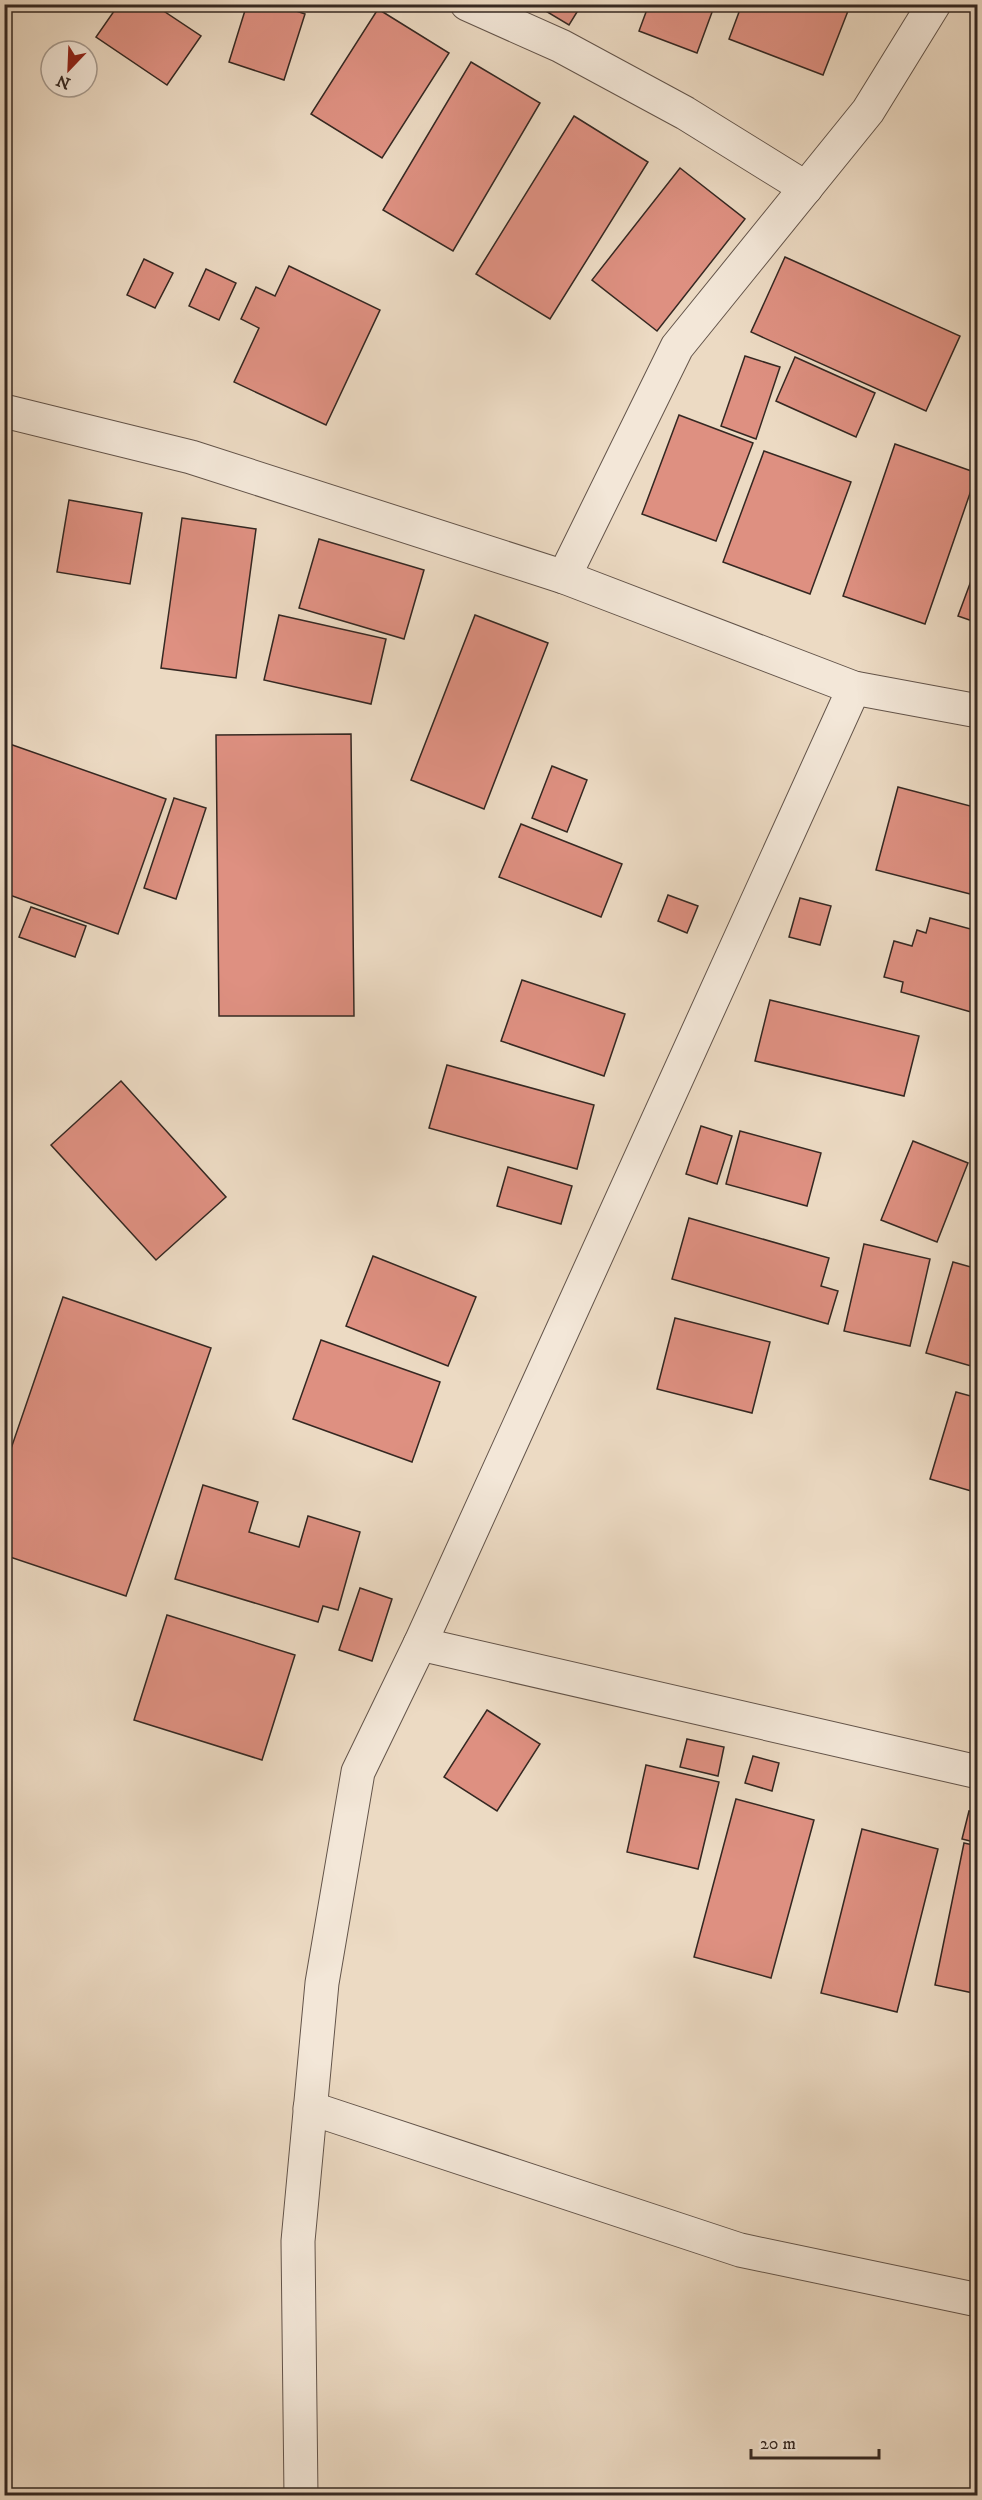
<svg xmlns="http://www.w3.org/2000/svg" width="982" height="2500" font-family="'IM FELL DW Pica',serif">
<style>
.building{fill:#de9081;stroke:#352822;stroke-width:1.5}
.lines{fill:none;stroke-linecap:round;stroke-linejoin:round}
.street-casing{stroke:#63544a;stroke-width:35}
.street{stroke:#f3e7d8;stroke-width:33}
</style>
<rect width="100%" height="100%" fill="#ecdac3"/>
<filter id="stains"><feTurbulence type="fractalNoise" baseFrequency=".00333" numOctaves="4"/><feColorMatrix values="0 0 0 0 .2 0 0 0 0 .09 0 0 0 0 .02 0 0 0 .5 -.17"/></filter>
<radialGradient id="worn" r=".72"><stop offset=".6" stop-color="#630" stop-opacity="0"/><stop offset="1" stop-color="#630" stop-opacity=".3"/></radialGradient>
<!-- building -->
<g class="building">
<polygon points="119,4 153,4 201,36 167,85 96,37"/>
<polygon points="247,4 276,4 305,14 284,80 229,62"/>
<polygon points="534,4 582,4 569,25"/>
<polygon points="649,4 715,4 697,53 639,31"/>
<polygon points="742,4 830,4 848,11 823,75 729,39"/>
<polygon points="378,9 449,53 382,158 311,114"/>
<polygon points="471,62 540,103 453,251 383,210"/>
<polygon points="574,116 648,162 550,319 476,274"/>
<polygon points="680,168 745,219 657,331 592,280"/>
<polygon points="785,257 960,336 926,411 751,332"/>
<polygon points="144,259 173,273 155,308 127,295"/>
<polygon points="289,266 380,310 326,425 234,382 259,328 241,319 256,287 275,296"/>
<polygon points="206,269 236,283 219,320 189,306"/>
<polygon points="745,356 780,367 756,439 721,426"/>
<polygon points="795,357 875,393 856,437 776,401"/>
<polygon points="679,415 753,443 716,541 642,514"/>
<polygon points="895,444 977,473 925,624 843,596"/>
<polygon points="764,451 851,482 810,594 723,562"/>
<polygon points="69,500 142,513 130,584 57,572"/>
<polygon points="182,518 256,529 236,678 161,668"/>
<polygon points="319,539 424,570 404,639 299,608"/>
<polygon points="978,562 978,623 958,616"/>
<polygon points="279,615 386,639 371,704 264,680"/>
<polygon points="475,615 548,643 484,809 411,780"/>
<polygon points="351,734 354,1016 219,1016 216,735"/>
<polygon points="4,742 166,799 118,934 4,893"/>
<polygon points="552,766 587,780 567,832 532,818"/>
<polygon points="898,787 978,808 978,896 876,870"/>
<polygon points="174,798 206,808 176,899 144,888"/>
<polygon points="521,824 622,864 601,917 499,877"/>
<polygon points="668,895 698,906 687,933 658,921"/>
<polygon points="800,898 831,906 820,945 789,937"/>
<polygon points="31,907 86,926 75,957 19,937"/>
<polygon points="930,918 978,931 978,1014 901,992 903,982 884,977 894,941 912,946 917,930 926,933"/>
<polygon points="522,980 625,1014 604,1076 501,1041"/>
<polygon points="770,1000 919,1036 904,1096 755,1061"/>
<polygon points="447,1065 594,1105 577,1169 429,1128"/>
<polygon points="121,1081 226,1197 156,1260 51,1145"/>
<polygon points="701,1126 732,1136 717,1184 686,1174"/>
<polygon points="740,1131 821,1153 807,1206 726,1184"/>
<polygon points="913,1141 968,1163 937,1242 881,1220"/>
<polygon points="508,1167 572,1186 561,1224 497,1206"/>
<polygon points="689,1218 829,1258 821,1286 838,1291 828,1324 672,1279"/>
<polygon points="864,1244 930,1259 910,1346 844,1331"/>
<polygon points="373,1256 476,1297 448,1366 346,1326"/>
<polygon points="953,1262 978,1269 978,1368 926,1353"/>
<polygon points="63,1297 211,1348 126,1596 4,1555 4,1469"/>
<polygon points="675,1318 770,1342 752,1413 657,1389"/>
<polygon points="321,1340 440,1382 412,1462 293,1419"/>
<polygon points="956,1392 978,1398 978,1493 930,1479"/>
<polygon points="203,1485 258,1502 249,1532 299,1547 308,1516 360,1532 338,1610 323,1606 318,1622 175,1579"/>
<polygon points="360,1588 392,1599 372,1661 339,1650"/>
<polygon points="167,1615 295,1655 262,1760 134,1720"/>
<polygon points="487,1710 540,1744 497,1811 444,1777"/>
<polygon points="687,1739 724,1747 718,1776 680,1767"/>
<polygon points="753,1756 779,1763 772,1791 745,1783"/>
<polygon points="646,1765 719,1782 698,1869 627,1852"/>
<polygon points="736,1799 814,1820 771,1978 694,1957"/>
<polygon points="969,1811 978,1813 978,1843 962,1839"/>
<polygon points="862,1829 938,1849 897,2012 821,1993"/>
<polygon points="964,1843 978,1846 978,1994 935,1985"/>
</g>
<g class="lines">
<!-- street casing -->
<g class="street-casing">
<g id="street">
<polyline points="467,4 561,46 685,113 806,188"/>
<polyline points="4,411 191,457 564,577 854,688 978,711"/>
<polyline points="564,577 677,347 868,111 934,4"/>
<polyline points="420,1644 978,1772"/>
<polyline points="310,2108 740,2250 978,2300"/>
<polyline points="301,2496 298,2241 322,1983 358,1772 420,1644 854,688"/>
</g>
</g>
<!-- street -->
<use href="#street" class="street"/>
</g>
<!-- margin -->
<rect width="982" height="2500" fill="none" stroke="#ecdac3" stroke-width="24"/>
<rect x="6" y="6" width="970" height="2488" fill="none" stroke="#352822" stroke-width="3"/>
<rect x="12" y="12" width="958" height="2476" fill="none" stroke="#352822" stroke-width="1.5"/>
<!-- north arrow -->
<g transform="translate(69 69) rotate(203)"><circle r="28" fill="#f3e7d8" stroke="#a79b8f" stroke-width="1.5"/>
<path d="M0-4.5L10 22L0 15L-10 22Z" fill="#8f2418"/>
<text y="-9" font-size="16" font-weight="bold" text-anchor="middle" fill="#352822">N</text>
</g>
<!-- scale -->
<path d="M751 2449v9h128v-9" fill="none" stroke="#352822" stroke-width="3"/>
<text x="760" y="2449" font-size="18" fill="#352822" stroke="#f3e7d8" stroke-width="4.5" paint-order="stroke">20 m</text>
<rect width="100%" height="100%" filter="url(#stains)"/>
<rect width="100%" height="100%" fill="url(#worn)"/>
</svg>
